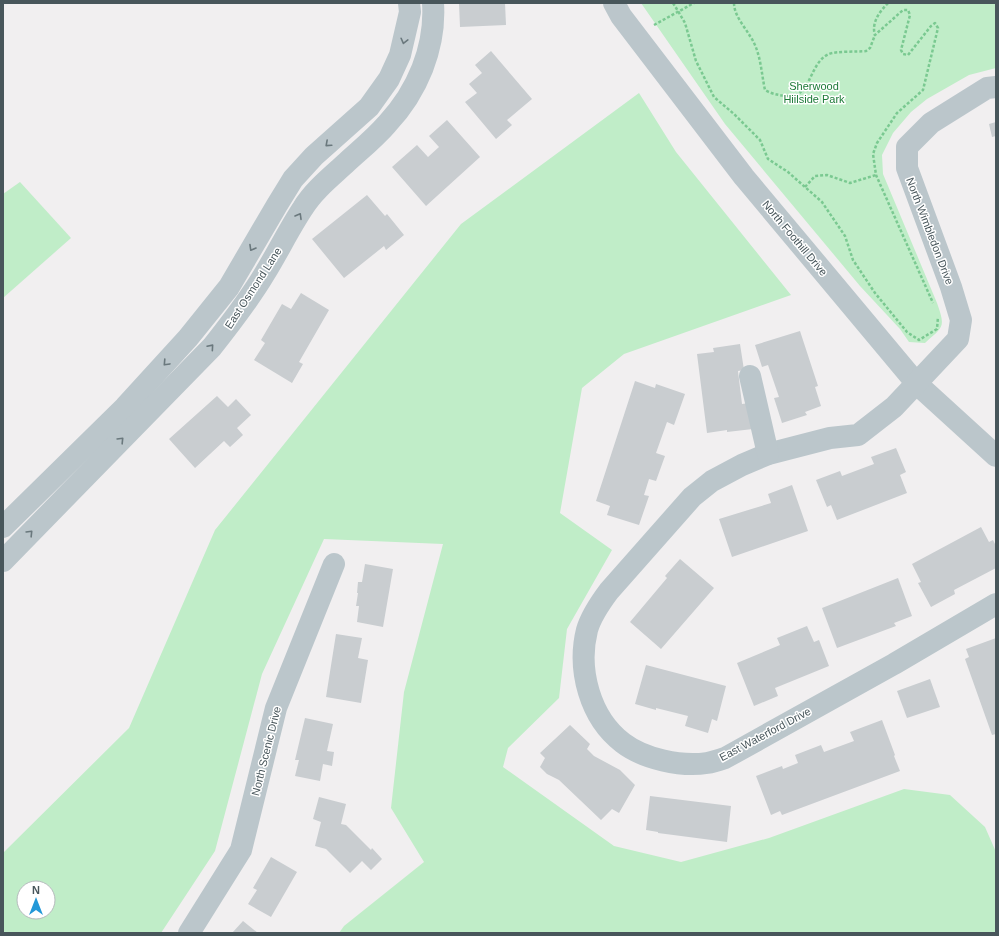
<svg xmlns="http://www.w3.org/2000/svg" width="999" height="936" font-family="Arial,sans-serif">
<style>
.green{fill:#c0edc8;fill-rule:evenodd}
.building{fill:#c9cdd0}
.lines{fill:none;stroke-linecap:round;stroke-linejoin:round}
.path{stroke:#7ac991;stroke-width:2.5;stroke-dasharray:3 2;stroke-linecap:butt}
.minor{stroke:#bbc6cb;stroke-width:22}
.oneway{stroke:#6a787d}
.labels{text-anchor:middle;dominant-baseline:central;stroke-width:3;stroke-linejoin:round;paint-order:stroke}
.park-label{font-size:11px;fill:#1c7937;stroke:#fff}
.street-label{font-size:11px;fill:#48565b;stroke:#fff}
</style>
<rect width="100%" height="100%" fill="#f1eff0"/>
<!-- green -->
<g class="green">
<path d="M 641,3 L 996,3 L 996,68 L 969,75 L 927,99 L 911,112 L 893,133 L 882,155 L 883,174 L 937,303 C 946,328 943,327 925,343 L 909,342 L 900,329 L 860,286 L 725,124 Z"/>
<path d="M 639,93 L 676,152 L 791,295 L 624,354 L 582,388 L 560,513 L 612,550 L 567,629 L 559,698 L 508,748 L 503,767 L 614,846 L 681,862 L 769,838 L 904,789 L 950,795 L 985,827 L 996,852 L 996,933 L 339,933 L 344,926 L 424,862 L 391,808 L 404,692 L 443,544 L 324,539 L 262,674 L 215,851 L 161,933 L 3,933 L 3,853 L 129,728 L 215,530 L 461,224 ZM 24,888 L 48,888 L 48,912 L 24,912 Z"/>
<polygon points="20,182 71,238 3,298 3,194"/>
</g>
<!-- building -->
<g class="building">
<polygon points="459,3 505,3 506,25 460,27"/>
<polygon points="491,51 532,99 507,120 512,125 496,139 465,102 477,93 469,84 482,73 475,65"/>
<polygon points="447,120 480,157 426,206 392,167 417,145 428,157 439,147 429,136"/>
<polygon points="996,122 996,136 992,137 989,124"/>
<polygon points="367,195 385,216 387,214 404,235 386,250 384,246 344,278 312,239"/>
<polygon points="301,293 329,310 299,362 303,364 292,383 254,360 265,343 261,340 282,304 291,309"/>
<polygon points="800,331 818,386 815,387 821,406 805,412 807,415 782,423 774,398 779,397 768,365 762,367 755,345"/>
<polygon points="740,344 744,370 738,371 742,404 749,403 753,429 727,432 727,430 707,433 697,354 714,352 713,348"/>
<polygon points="635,381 655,388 656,384 685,394 674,425 667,422 656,453 665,456 656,481 649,479 644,495 649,496 639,525 607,515 610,506 596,501"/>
<polygon points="217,396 228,407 236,399 251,415 237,428 243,435 230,447 224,441 195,468 169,439"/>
<polygon points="896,448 906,472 900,475 907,493 837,520 831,505 827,507 816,480 840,471 842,476 874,464 871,457"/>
<polygon points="792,485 808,531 732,557 719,519 771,503 768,494"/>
<polygon points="981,527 989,542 993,540 996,546 996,568 954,590 955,594 931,607 918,583 921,582 912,564"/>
<polygon points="680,559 714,588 661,649 630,622 667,578 665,576"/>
<polygon points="365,564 393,569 383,627 357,622 359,606 356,606 358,593 357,593 358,582 362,582"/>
<polygon points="898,578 912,616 894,623 896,626 837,648 822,608"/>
<polygon points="807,626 814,642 819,640 829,666 775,688 778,696 754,706 737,663 780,645 777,638"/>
<polygon points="336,634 362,638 358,658 368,660 361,703 326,697"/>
<polygon points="996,638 996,734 992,735 965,659 969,657 966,649"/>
<polygon points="646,665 726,686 717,721 712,719 708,733 685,726 688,716 656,708 656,710 635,704"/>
<polygon points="930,679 940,707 907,718 897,691"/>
<polygon points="305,718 333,724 327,751 334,752 332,766 323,764 320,781 295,776 299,760 295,760"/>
<polygon points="882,720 895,755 894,756 900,771 782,815 780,811 771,815 756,776 782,766 783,769 798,763 795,755 821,745 824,752 854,741 850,732"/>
<polygon points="570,725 590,744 587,749 594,756 620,770 635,785 619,813 612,809 601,820 559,780 547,774 540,767 545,758 540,753"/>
<polygon points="650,796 731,806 727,842 658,833 658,832 646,830"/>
<polygon points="319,797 346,804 341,824 346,825 371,850 372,848 382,859 371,870 362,861 350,873 326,849 315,846 321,822 313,819"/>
<polygon points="271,857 297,872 271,917 248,904 257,890 253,888"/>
<polygon points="243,921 258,933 232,933"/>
</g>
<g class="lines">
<!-- path -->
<g class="path">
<polyline points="673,3 678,11 685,23 696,61 714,97 734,114 760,140 768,159 788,172 822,202 845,236 853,260 875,293 907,332 919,340 937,329 938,317"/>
<path d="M 734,3 C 734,15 744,26 750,36 C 761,52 761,72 765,90 C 772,94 778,95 786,96 C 811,100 809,62 829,54 C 836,51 857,52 866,51 L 870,48 L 875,35"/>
<path d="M 888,3 C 880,11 871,23 875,35 L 903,10 L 908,10 L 910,15 L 901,50 L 903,54 L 908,55 L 931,26 L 935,23 L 938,28 L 923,90 L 897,113 L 877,143 L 873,154 L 876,175 L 933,303"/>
<polyline points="654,25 694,3"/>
<polyline points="805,187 815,176 827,175 850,183 876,175"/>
</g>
<!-- minor -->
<g class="minor">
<polyline points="614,3 621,16 744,177 917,384 996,456"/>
<path d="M 996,87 L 987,88 L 931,123 L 907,147 L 907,168 L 951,287 L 961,320 L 958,339 L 894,407 L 858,435 L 830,438 L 768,454 L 742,465 L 712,481 L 692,497 L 609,591 C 600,603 591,616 587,630 C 577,670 590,718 623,743 C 644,759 681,767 707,763 C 713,762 719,760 725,758 L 894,664 L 996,604"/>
<polyline points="750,376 768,454"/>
<polyline points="3,527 125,407 188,338 229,287 277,205 293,179 314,156 369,107 389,79 400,55 410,12 409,3"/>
<path d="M 3,561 L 212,347 C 231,323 249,300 265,273 C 278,252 289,229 303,208 C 314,190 332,176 347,162 C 360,150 375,138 387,124 C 417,92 436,48 433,3"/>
<polyline points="189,933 241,850 276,708 334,564"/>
</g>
</g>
<!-- one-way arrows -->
<defs><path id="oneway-chevron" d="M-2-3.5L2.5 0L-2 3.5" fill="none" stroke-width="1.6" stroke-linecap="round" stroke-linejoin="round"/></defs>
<g class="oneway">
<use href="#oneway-chevron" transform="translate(404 41) rotate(104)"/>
<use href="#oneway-chevron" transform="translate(328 144) rotate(138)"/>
<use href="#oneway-chevron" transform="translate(299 216) rotate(-60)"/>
<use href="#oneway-chevron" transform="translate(252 248) rotate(120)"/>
<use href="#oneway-chevron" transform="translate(211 347) rotate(-49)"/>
<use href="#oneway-chevron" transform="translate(166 363) rotate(133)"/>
<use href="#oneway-chevron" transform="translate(121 440) rotate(-46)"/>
<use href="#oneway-chevron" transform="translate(30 533) rotate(-46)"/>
</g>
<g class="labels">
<!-- park labels -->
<g class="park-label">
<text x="814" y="86">Sherwood<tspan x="814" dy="13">Hiilside Park</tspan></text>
</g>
<!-- street labels -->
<g class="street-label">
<text transform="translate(930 231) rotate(69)">North Wimbledon Drive</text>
<text transform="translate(795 238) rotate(50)">North Foothill Drive</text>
<text transform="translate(253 288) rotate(-57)">East Osmond Lane</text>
<text transform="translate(765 734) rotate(-28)">East Waterford Drive</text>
<text transform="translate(266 751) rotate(-76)">North Scenic Drive</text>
</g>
</g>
<!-- border -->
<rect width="999" height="936" fill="none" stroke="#48565b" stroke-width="8"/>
<!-- north arrow -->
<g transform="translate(36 900)"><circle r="19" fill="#ffffff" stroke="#b6bbbd"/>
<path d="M0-3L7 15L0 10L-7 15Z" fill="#2398d8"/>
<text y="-6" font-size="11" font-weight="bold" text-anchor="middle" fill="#48565b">N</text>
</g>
</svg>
